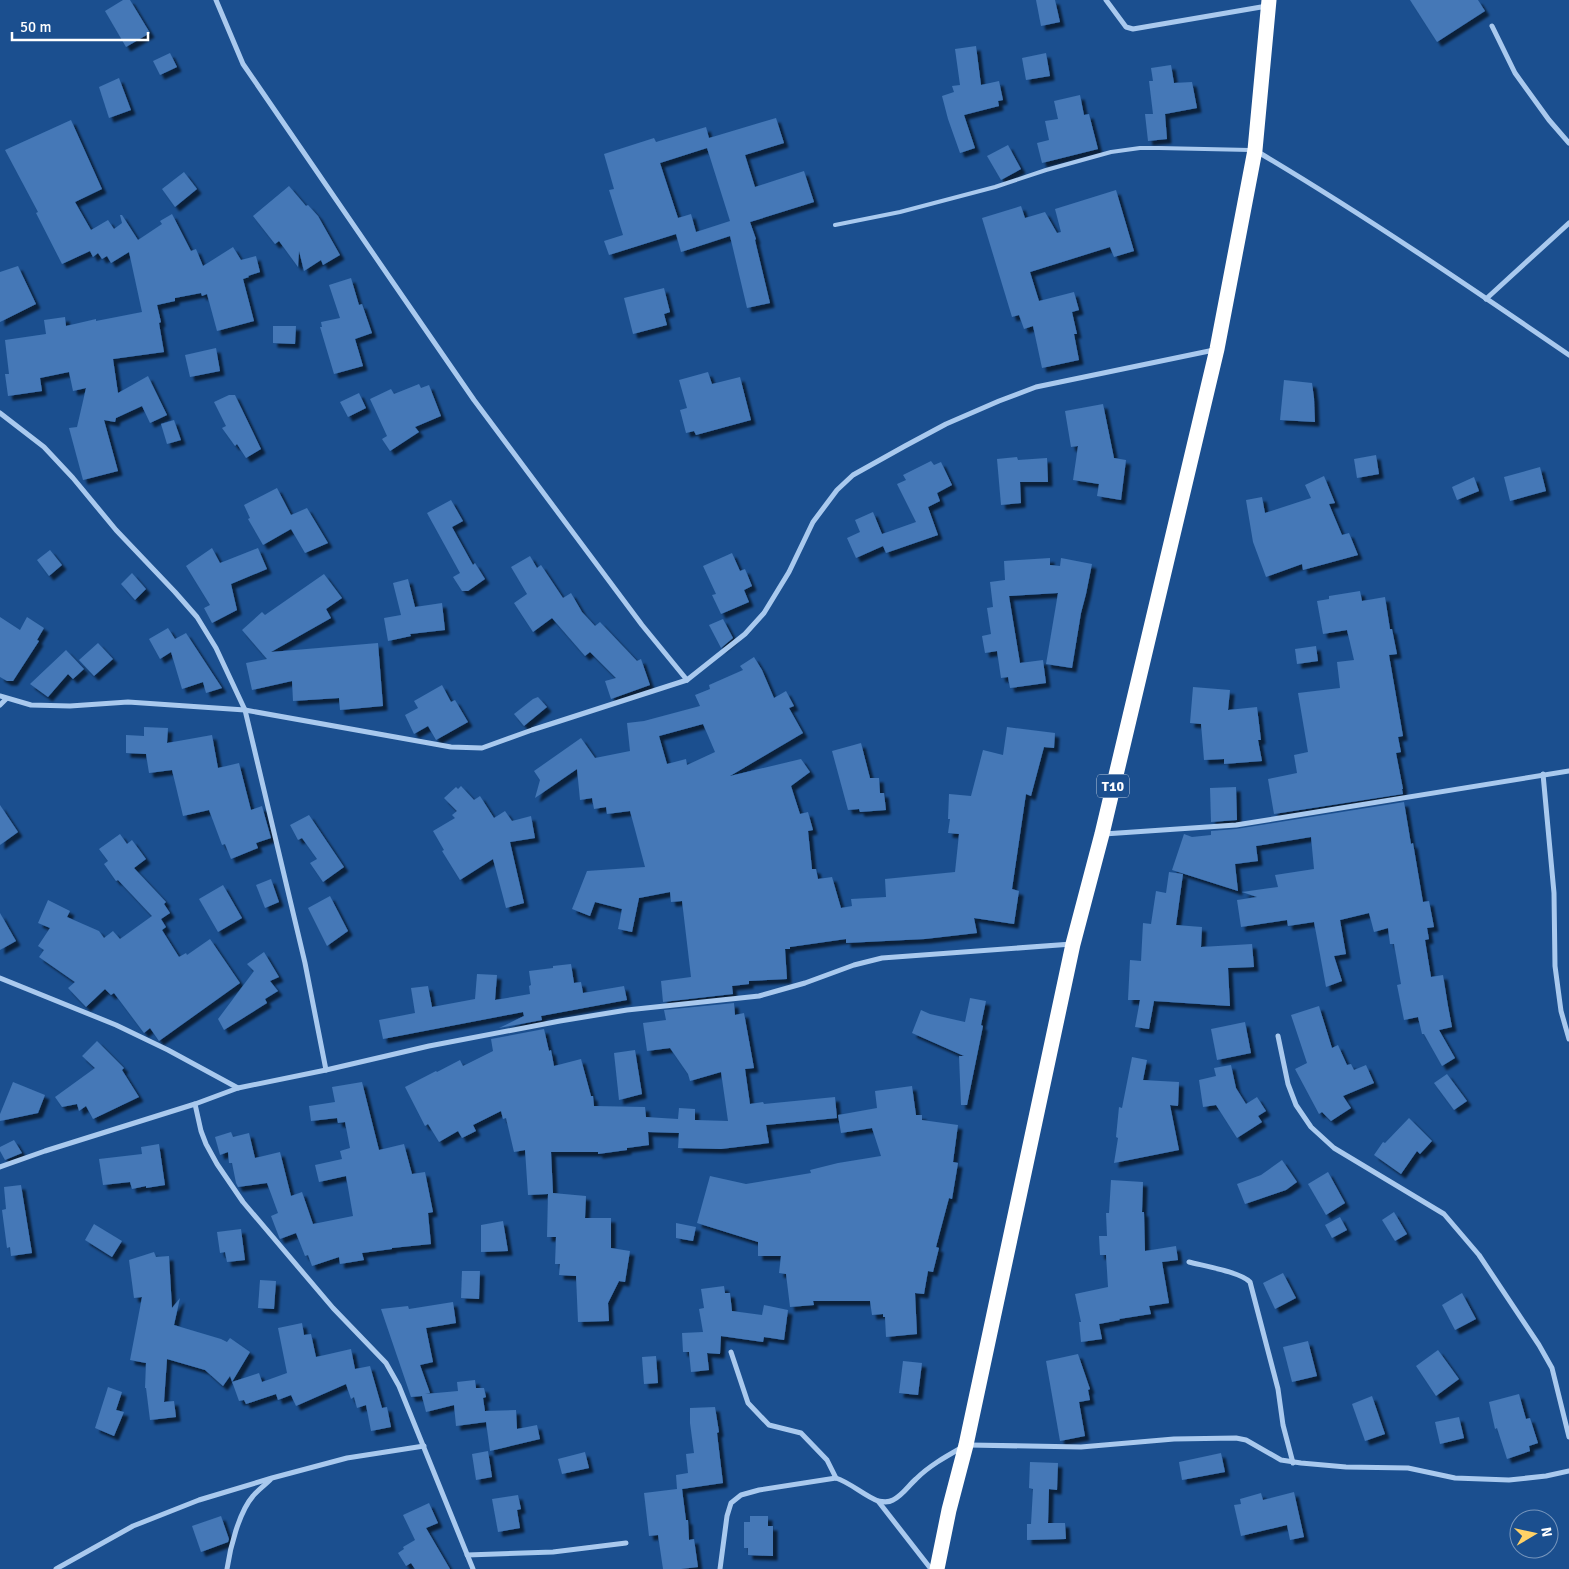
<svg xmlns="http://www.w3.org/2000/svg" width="1569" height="1569" font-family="Signika,sans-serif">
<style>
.building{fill:#4478b7;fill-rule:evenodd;filter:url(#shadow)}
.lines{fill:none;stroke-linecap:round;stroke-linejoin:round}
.lane{stroke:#a9c9ee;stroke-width:4}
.street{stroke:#a9c9ee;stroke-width:5}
.highway{stroke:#fff;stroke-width:15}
.labels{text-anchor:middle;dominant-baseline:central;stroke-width:4.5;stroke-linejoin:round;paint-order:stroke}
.shield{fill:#1b4f8f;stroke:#bbcadd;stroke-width:1}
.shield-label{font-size:14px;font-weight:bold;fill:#fff}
</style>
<defs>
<filter id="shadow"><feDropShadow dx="4.5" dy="4.5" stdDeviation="1" flood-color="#0009"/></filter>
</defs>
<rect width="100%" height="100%" fill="#1b4f8f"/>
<!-- building -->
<g class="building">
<polygon points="123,0 130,0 150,33 126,47 105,11"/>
<polygon points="1036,0 1055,0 1060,22 1041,26"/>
<polygon points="1410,0 1478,0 1485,11 1437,42"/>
<polygon points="976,46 981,85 999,81 1003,100 998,101 999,106 964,115 975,148 960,153 948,119 942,96 954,92 952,86 960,85 955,49"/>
<polygon points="170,53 177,67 160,75 153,61"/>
<polygon points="1046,53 1050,76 1026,80 1022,58"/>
<polygon points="1171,65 1174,83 1192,82 1197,108 1165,114 1167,139 1148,141 1145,114 1153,114 1149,81 1153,81 1151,68"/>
<polygon points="119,78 131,110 109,118 99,87"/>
<polygon points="1080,95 1084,115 1089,114 1098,149 1042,163 1037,143 1049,140 1045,121 1058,119 1054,101"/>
<path d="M 776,118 L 784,143 L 745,155 L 755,187 L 804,171 L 814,202 L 750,222 L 756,239 L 755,240 L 770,303 L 747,308 L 730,236 L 681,252 L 676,234 L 609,255 L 604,241 L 623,235 L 609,190 L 614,189 L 604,154 L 654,138 L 656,142 L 706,127 L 709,138 ZM 707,148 L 730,221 L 696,232 L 691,214 L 678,218 L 660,163 Z"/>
<polygon points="71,120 102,189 75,202 91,230 108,220 114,229 122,223 120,215 122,215 138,240 162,224 160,221 172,214 191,251 196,249 203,266 233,247 241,260 256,256 260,272 248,276 249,277 243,279 254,321 217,331 207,294 202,296 201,293 175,298 175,301 157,305 161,322 159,323 164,352 113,359 118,393 148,376 167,415 150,423 142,406 116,418 115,422 104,420 118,471 83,480 69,428 77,427 86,388 73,391 69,372 40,378 42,391 8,396 5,374 9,374 5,340 46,334 44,320 65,317 66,326 96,319 96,321 142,312 129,252 111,263 107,256 102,259 98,253 93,257 90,251 62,264 36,213 38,212 5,150"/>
<polygon points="1008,145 1021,169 1001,180 987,156"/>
<polygon points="184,172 197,189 175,207 162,189"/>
<polygon points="289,186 306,206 308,205 318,216 340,255 323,265 321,260 304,271 299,251 298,267 279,241 275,244 253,216"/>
<polygon points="1116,190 1134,251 1114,257 1110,247 1030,272 1039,301 1074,292 1079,310 1072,312 1077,334 1074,334 1079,360 1042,368 1033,326 1024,329 1019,315 1012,317 982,218 1021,206 1025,218 1045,212 1057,233 1061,232 1055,209"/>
<polygon points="18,266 36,304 0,322 0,272"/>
<polygon points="351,278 359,305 362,304 372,333 355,339 363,366 334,374 320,327 322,327 321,322 340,318 329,285"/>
<polygon points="664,288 670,312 664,314 667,325 633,334 624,298"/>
<polygon points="273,326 296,326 295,344 273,343"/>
<polygon points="216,348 220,371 190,377 185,355"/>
<polygon points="708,372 712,384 740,377 751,420 696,435 694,431 686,433 680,410 687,408 679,380"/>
<polygon points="1284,380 1312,383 1314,398 1315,422 1280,420"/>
<polygon points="419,384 421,388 429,385 441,416 415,427 419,432 390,451 382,439 387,436 370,399 391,389 394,394"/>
<polygon points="359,393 366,408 348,417 340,402"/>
<polygon points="229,395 235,395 261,449 246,458 237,444 235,446 222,428 226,426 214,402"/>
<polygon points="1103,404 1114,458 1126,460 1121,500 1097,496 1099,484 1073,480 1078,446 1071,447 1065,411"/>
<polygon points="174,420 181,440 167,444 161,424"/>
<polygon points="1376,455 1379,474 1357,478 1354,459"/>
<polygon points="1017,457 1018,460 1047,458 1048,482 1020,482 1021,503 1001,505 997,459"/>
<polygon points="931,461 934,465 941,462 952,485 937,493 940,501 928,507 938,535 886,553 883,546 856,558 847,538 860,532 855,520 873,512 882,534 916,522 897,484 906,480 903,475"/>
<polygon points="1540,467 1546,491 1510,501 1504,477"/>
<polygon points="1324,476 1335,503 1329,504 1342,535 1349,533 1358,555 1303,570 1302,564 1266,577 1253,542 1246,500 1262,497 1265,513 1311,498 1305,485"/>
<polygon points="1474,477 1479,491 1457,500 1452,487"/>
<polygon points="277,488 291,515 307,508 328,543 305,553 291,529 263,545 248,519 250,518 244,505"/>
<polygon points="451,500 463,521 452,527 473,565 475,563 485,579 468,591 462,591 453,577 460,573 427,513"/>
<polygon points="212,548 220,563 258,548 267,569 231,584 237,610 212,623 204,608 210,605 186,566"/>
<polygon points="50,550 62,565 49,576 37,560"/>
<polygon points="732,553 740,571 745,569 752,586 744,590 749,602 721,614 712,595 716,594 703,566"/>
<polygon points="530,556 537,568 541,565 563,598 571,593 582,612 595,626 600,622 637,661 641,659 650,685 611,699 605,681 616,678 590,652 585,656 552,618 533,632 514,603 527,594 511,567"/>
<polygon points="1050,558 1050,565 1060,566 1061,558 1092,564 1086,594 1081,613 1072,668 1046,664 1058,593 1009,596 1020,663 1043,660 1046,683 1010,688 1008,677 1001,678 997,651 985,653 982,636 991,634 987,608 993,607 990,582 1005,580 1004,561"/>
<polygon points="132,573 146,589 135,600 121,584"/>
<polygon points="324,574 342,598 326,609 331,618 271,652 378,643 383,706 340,710 339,698 293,701 292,681 252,690 246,663 267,659 242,630 262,612 265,615"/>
<polygon points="408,579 415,607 442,603 445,630 410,634 411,636 388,641 384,618 401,615 393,583"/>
<polygon points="1360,591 1362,601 1385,597 1390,629 1392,629 1397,654 1389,655 1403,736 1398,737 1401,752 1396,753 1403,789 1402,789 1403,794 1274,814 1268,779 1297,773 1294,755 1308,752 1298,693 1340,688 1337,662 1354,660 1347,630 1323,634 1317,601 1329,599 1329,596"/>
<polygon points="0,617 20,630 27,617 44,628 37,640 39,641 13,681 7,681 0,677"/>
<polygon points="723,619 733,638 721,648 709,625"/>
<polygon points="168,628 175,639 186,633 222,688 206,693 203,682 182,689 171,652 160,659 149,639"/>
<polygon points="98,643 113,659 94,676 79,660"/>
<polygon points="1316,646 1318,661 1297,664 1295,649"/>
<polygon points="66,650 84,669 73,679 68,674 48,697 30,684"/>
<path d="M 754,657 L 762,670 L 774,698 L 786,691 L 794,706 L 789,708 L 803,733 L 730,776 L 801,759 L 810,772 L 791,786 L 800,814 L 808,812 L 813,830 L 808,831 L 812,869 L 816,869 L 818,879 L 832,877 L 841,908 L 852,906 L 851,899 L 886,897 L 885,879 L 955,872 L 959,834 L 948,833 L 950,819 L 948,819 L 949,794 L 971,796 L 983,750 L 1003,755 L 1007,727 L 1055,733 L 1054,748 L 1044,747 L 1031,796 L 1026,794 L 1012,889 L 1019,891 L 1014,924 L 974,918 L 977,933 L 925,939 L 846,943 L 846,939 L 790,947 L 790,949 L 785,949 L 787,979 L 749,981 L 749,984 L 732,986 L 733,994 L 663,1002 L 661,981 L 691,977 L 682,901 L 671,902 L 670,892 L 639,898 L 632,932 L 618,929 L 622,909 L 595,902 L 590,916 L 572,909 L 587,871 L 645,867 L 630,811 L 607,814 L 606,807 L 594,809 L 592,798 L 580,800 L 577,769 L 535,798 L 540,780 L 534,771 L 581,738 L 595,758 L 630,751 L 627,723 L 644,721 L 700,706 L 695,695 L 710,689 L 709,685 L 743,670 L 740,666 ZM 703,724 L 715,752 L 687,765 L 686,759 L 667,764 L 659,736 Z"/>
<polygon points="442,685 451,702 455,700 468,722 436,740 428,726 414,734 405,715 418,708 414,701"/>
<polygon points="1193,687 1230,690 1228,710 1257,707 1261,740 1258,740 1262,761 1224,764 1224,759 1204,760 1201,724 1190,723"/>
<polygon points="538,697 547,707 524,726 514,714 533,699"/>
<polygon points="144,727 168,728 167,743 212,735 218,768 239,763 251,810 262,806 271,838 256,843 258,848 231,859 225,844 222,845 209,810 183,816 172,770 149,773 146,754 126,753 126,735 144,736"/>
<polygon points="861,743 870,778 879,778 880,793 884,793 886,810 860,812 859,809 848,810 832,751"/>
<polygon points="461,786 474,800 480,796 494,818 505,811 512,821 531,816 535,838 510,842 524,903 506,908 493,859 460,880 442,851 444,850 433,831 455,818 452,815 457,811 444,798 456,787 458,789"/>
<polygon points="1236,787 1237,820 1211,822 1210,788"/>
<polygon points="1404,802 1411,844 1413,843 1423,902 1429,901 1434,927 1427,928 1429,939 1425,940 1431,977 1443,975 1448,1006 1452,1027 1439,1030 1455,1058 1442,1066 1424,1034 1422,1034 1418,1017 1404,1020 1397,985 1401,984 1394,944 1390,944 1388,928 1374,932 1369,913 1340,920 1346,954 1334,956 1342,981 1326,987 1314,922 1288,926 1287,920 1241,927 1237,900 1257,897 1242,892 1278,887 1275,875 1314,869 1311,837 1256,846 1258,861 1235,864 1238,891 1172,870 1184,834 1192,837 1211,835 1211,831 1236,829"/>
<polygon points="0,805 18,832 0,845"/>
<polygon points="309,815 344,867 323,882 310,863 317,859 302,838 298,840 290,825"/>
<polygon points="120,834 127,844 132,840 146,859 134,868 166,902 164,904 170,913 161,919 166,927 162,930 179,957 186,953 187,955 210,939 240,983 159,1041 150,1028 144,1033 114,993 111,995 105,989 86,1007 68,988 75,982 39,957 44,950 38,946 50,928 38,923 48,900 70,911 67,917 99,931 104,938 113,931 120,939 152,916 118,880 116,881 104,864 108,861 99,849"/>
<polygon points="1169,872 1183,874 1176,925 1202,927 1201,947 1252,944 1254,967 1228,968 1230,1006 1154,1001 1149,1029 1135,1027 1140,1000 1128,1000 1130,960 1141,961 1143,923 1151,924 1156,891 1166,893"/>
<polygon points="271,879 279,902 265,908 256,885"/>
<polygon points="223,885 242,918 218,932 199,899"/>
<polygon points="330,896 348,931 327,946 308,908"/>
<polygon points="0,913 16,941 0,950"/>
<polygon points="264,952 279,977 270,981 278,991 265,999 267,1003 224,1030 218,1019 254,971 247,964"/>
<polygon points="571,964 574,983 581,982 583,993 624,986 627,1000 541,1016 542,1020 499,1028 524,1016 523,1012 383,1039 379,1020 415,1013 411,988 428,986 432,1007 475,999 477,974 497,975 495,1000 530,994 529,986 531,985 529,971 553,968 553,966"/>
<polygon points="970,998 986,1001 981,1025 983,1026 967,1105 961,1105 959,1056 964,1056 912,1033 921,1010 930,1014 965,1022"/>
<polygon points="734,1003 735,1015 744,1013 754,1068 745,1069 750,1104 763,1102 764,1104 835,1097 837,1118 766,1125 769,1143 721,1149 678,1148 679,1133 648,1132 649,1145 627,1148 627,1150 598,1154 598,1152 551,1152 553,1193 586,1196 585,1218 611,1218 611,1248 630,1251 625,1282 619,1281 608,1303 609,1321 578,1322 576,1276 559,1275 560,1264 555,1264 556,1237 547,1237 548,1194 528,1195 525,1150 514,1152 506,1118 503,1119 501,1111 473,1125 476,1131 462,1138 458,1131 439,1142 428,1124 425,1126 405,1087 436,1071 437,1072 460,1060 463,1066 493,1051 491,1039 544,1029 549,1051 551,1050 554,1066 581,1059 591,1096 593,1096 594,1106 645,1107 646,1117 678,1119 679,1108 695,1109 695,1120 728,1121 721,1072 690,1081 688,1074 670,1048 647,1051 643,1023 666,1020 664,1010"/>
<polygon points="1319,1006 1332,1048 1338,1045 1347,1065 1351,1064 1354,1070 1366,1065 1374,1083 1343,1096 1351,1108 1331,1121 1322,1112 1319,1114 1295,1069 1307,1063 1291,1015"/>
<polygon points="1245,1022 1251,1053 1217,1060 1211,1029"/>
<polygon points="97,1041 124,1068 122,1070 139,1097 93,1119 86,1106 79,1111 77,1104 62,1107 55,1097 95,1068 82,1056"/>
<polygon points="635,1050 642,1094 619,1100 614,1053"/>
<polygon points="1132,1057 1147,1060 1143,1080 1179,1082 1178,1106 1170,1105 1179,1150 1114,1163 1118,1138 1116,1137 1119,1107 1122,1108"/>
<polygon points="1231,1065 1236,1088 1246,1104 1257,1097 1266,1111 1258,1116 1262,1122 1237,1138 1216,1105 1203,1107 1199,1080 1216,1076 1214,1068"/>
<polygon points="1447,1074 1467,1101 1454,1110 1434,1083"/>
<polygon points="13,1082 45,1095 38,1113 0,1121 0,1114"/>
<polygon points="362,1082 379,1150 404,1144 412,1174 425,1172 433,1212 428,1213 431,1244 392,1248 392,1249 362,1253 364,1260 340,1264 339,1257 312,1266 308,1255 305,1256 296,1233 280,1239 279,1237 271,1216 278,1213 267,1183 238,1187 236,1183 232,1163 229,1163 228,1152 220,1155 215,1137 231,1132 233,1137 249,1133 255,1158 280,1152 291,1196 302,1192 313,1224 353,1216 346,1176 319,1182 315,1165 342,1159 340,1151 350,1148 345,1122 338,1123 337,1118 311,1121 309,1106 335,1102 332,1087"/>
<polygon points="912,1086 916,1115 922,1115 922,1120 958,1125 953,1162 958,1163 952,1199 949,1198 936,1247 939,1248 933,1272 928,1271 924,1294 915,1293 917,1334 886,1337 885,1317 883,1317 883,1314 872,1315 870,1301 813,1301 814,1305 790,1307 786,1274 779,1273 781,1256 758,1256 758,1242 697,1223 710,1176 746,1184 811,1173 810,1170 838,1163 881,1156 872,1128 841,1133 838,1115 877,1108 875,1091"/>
<polygon points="1409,1118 1432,1141 1420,1154 1417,1151 1401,1174 1374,1155 1383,1142 1385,1143"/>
<polygon points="14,1140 22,1153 5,1160 0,1151 0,1147"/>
<polygon points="159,1144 165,1185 146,1188 146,1186 132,1189 130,1182 103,1185 99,1159 142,1154 141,1147"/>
<polygon points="1282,1160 1297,1182 1286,1190 1245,1204 1237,1184 1261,1175"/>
<polygon points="1328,1172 1345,1203 1326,1215 1308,1184"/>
<polygon points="1111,1180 1143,1182 1142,1212 1144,1212 1145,1251 1176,1246 1178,1260 1162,1262 1169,1303 1149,1306 1151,1314 1119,1319 1120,1320 1099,1324 1102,1339 1081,1342 1079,1322 1081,1322 1075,1294 1108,1287 1106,1255 1100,1255 1099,1236 1107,1236 1106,1213 1109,1213"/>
<polygon points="21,1185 32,1253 11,1256 10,1247 7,1248 2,1210 6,1209 4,1187"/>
<polygon points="1394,1212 1407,1234 1395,1241 1382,1220"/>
<polygon points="1340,1217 1347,1230 1332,1238 1325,1225"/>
<polygon points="503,1221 508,1251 481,1252 481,1225"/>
<polygon points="676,1223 696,1227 693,1241 676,1238"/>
<polygon points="94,1224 122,1241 112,1257 85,1240"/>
<polygon points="241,1229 245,1260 227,1262 225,1252 220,1253 217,1232"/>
<polygon points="154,1252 156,1257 169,1256 172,1308 180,1298 174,1325 221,1339 227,1342 230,1338 250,1352 232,1382 259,1373 262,1382 287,1373 278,1328 302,1323 304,1335 311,1334 316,1357 351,1349 355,1369 370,1366 382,1408 387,1407 391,1427 371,1431 366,1405 357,1408 354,1397 351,1399 346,1384 296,1406 291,1395 278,1400 276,1394 246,1404 244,1400 239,1401 230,1376 223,1386 205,1370 167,1359 164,1402 174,1401 176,1417 150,1420 146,1388 145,1388 146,1363 130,1360 142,1297 134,1298 129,1260"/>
<polygon points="462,1271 480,1271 479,1299 461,1298"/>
<polygon points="1283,1273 1296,1298 1275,1309 1263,1283"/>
<polygon points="260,1280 276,1281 274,1309 258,1308"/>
<polygon points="724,1286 725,1293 730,1293 732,1311 762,1315 764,1305 788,1310 784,1340 764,1337 763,1342 721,1336 720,1354 707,1353 709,1370 691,1372 689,1352 683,1352 682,1333 703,1332 699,1309 704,1308 701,1289"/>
<polygon points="1462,1293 1476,1319 1455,1330 1442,1305"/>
<polygon points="453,1302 456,1323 426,1328 433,1362 420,1365 430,1393 425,1394 458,1391 457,1382 475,1380 476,1388 484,1388 486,1397 483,1398 485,1411 516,1410 517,1429 537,1425 540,1439 490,1451 486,1422 456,1426 454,1405 426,1412 422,1396 411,1397 381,1309 408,1306 409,1309"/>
<polygon points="1308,1341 1317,1376 1292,1382 1283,1347"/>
<polygon points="1438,1350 1459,1379 1436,1396 1416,1366"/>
<polygon points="1078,1354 1090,1389 1088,1390 1090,1400 1079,1402 1085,1436 1060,1441 1046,1361"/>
<polygon points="656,1356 658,1383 644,1384 642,1357"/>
<polygon points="903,1361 922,1363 918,1395 899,1393"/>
<polygon points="108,1387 122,1392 116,1410 124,1412 114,1436 95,1428"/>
<polygon points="1519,1394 1526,1419 1530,1418 1538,1443 1529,1446 1530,1451 1507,1459 1497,1428 1495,1429 1489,1402"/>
<polygon points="1372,1396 1385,1434 1365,1441 1352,1404"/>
<polygon points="715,1407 719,1432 717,1433 723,1483 682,1489 686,1520 688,1520 689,1540 694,1539 698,1567 681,1569 663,1569 658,1535 649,1536 644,1493 677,1489 676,1475 688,1473 686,1454 694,1453 690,1423 690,1408"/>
<polygon points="1459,1417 1464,1438 1440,1444 1435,1422"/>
<polygon points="488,1451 492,1477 476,1480 472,1454"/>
<polygon points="585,1452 589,1468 562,1474 558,1459"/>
<polygon points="1221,1453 1225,1472 1182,1480 1179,1462"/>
<polygon points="1030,1462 1058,1463 1057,1490 1049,1489 1048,1523 1065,1523 1066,1539 1027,1540 1027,1524 1031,1524 1033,1489 1029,1488"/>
<polygon points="1294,1492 1304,1537 1290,1540 1287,1525 1241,1536 1234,1505 1241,1504 1240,1499 1261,1493 1263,1500"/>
<polygon points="518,1495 521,1509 517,1510 520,1528 498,1532 492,1499"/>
<polygon points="429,1503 438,1523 426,1528 450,1569 415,1569 411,1563 406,1566 398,1553 404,1549 403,1547 415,1540 403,1515"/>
<polygon points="221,1516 229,1539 228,1542 201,1552 192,1526"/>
<polygon points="750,1516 768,1516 768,1526 773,1526 773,1556 748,1555 748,1548 744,1548 744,1522 750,1522"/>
</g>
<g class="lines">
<!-- lane -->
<polyline class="lane" points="835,225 900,212 995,187 1046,170 1111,152 1140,148 1159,148 1250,150"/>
<!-- street -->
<g class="street">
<polyline points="216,0 243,64 394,284 474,400 642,625 687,680"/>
<polyline points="1106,0 1126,27 1133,29 1267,6"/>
<polyline points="1492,26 1515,73 1549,120 1569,143"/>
<path d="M 1258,152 C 1364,215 1467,285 1569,355"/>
<polyline points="1486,299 1569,223"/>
<polyline points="0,413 44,447 73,478 116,530 175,592 197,617 216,648 245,710 305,963 326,1070"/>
<polyline points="0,696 31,705 70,706 128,702 245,710 451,747 482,748 532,730 687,680 745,634 764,613 789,572 813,522 837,490 853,475 905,446 946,424 999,401 1036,387 1214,350"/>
<polyline points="0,705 6,699"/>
<polyline points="1543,774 1554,893 1555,966 1561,1011 1569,1039"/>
<polyline points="1104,834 1236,825 1569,771"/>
<polyline points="0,978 116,1025 168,1050 238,1088"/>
<polyline points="1278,1036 1288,1084 1296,1105 1311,1127 1334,1148 1444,1214 1479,1255 1539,1345 1552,1368 1569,1437"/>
<polyline points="195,1104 201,1131 206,1144 217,1164 243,1202 333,1308 386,1363 399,1386 473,1569"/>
<polyline points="0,1167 45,1151 195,1104 238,1088 326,1070 429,1046 560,1021 627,1010 759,996 805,983 854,965 882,958 1072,944"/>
<path d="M 1189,1262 C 1204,1266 1240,1272 1250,1282 L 1278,1389 L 1283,1425 L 1293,1463"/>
<polyline points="731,1352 748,1403 769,1425 801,1433 827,1460 836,1478"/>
<polyline points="969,1445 1081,1447 1174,1439 1236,1438 1246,1440 1281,1460 1301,1463 1346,1467 1408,1468 1455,1478 1509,1480 1546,1476 1569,1471"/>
<path d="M 878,1501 C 883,1502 888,1503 893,1500 C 903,1495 908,1486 916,1479 C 929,1466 945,1457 961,1448"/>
<polyline points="467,1555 553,1552 626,1543"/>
<polyline points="56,1569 133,1526 199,1500 272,1478 347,1458 424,1446"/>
<path d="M 227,1569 C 230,1548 239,1512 253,1496 C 258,1490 265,1485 270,1480"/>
<path d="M 720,1569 L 727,1516 L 731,1503 L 741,1495 L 759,1490 L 836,1478 C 851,1483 863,1495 878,1501 L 931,1569"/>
</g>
<!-- highway -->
<polyline class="highway" points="937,1569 949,1510 966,1445 1073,944 1102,834 1217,349 1255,150 1269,0"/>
</g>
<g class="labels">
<!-- shield labels -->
<rect class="shield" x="1097" y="774.5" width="32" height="23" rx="4"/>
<g class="shield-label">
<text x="1113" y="786">T10</text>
</g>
</g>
<!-- north arrow -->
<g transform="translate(1534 1534) rotate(81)"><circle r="24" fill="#1b4f8f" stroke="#7695bc"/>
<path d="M0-4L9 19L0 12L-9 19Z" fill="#ffd166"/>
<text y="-8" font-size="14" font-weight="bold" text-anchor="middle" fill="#ffffff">N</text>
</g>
<!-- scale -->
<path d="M12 32v8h136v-8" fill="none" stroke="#ffffff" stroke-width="2.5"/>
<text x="20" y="32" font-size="15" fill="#ffffff" stroke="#1b4f8f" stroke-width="4" paint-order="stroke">50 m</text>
</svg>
